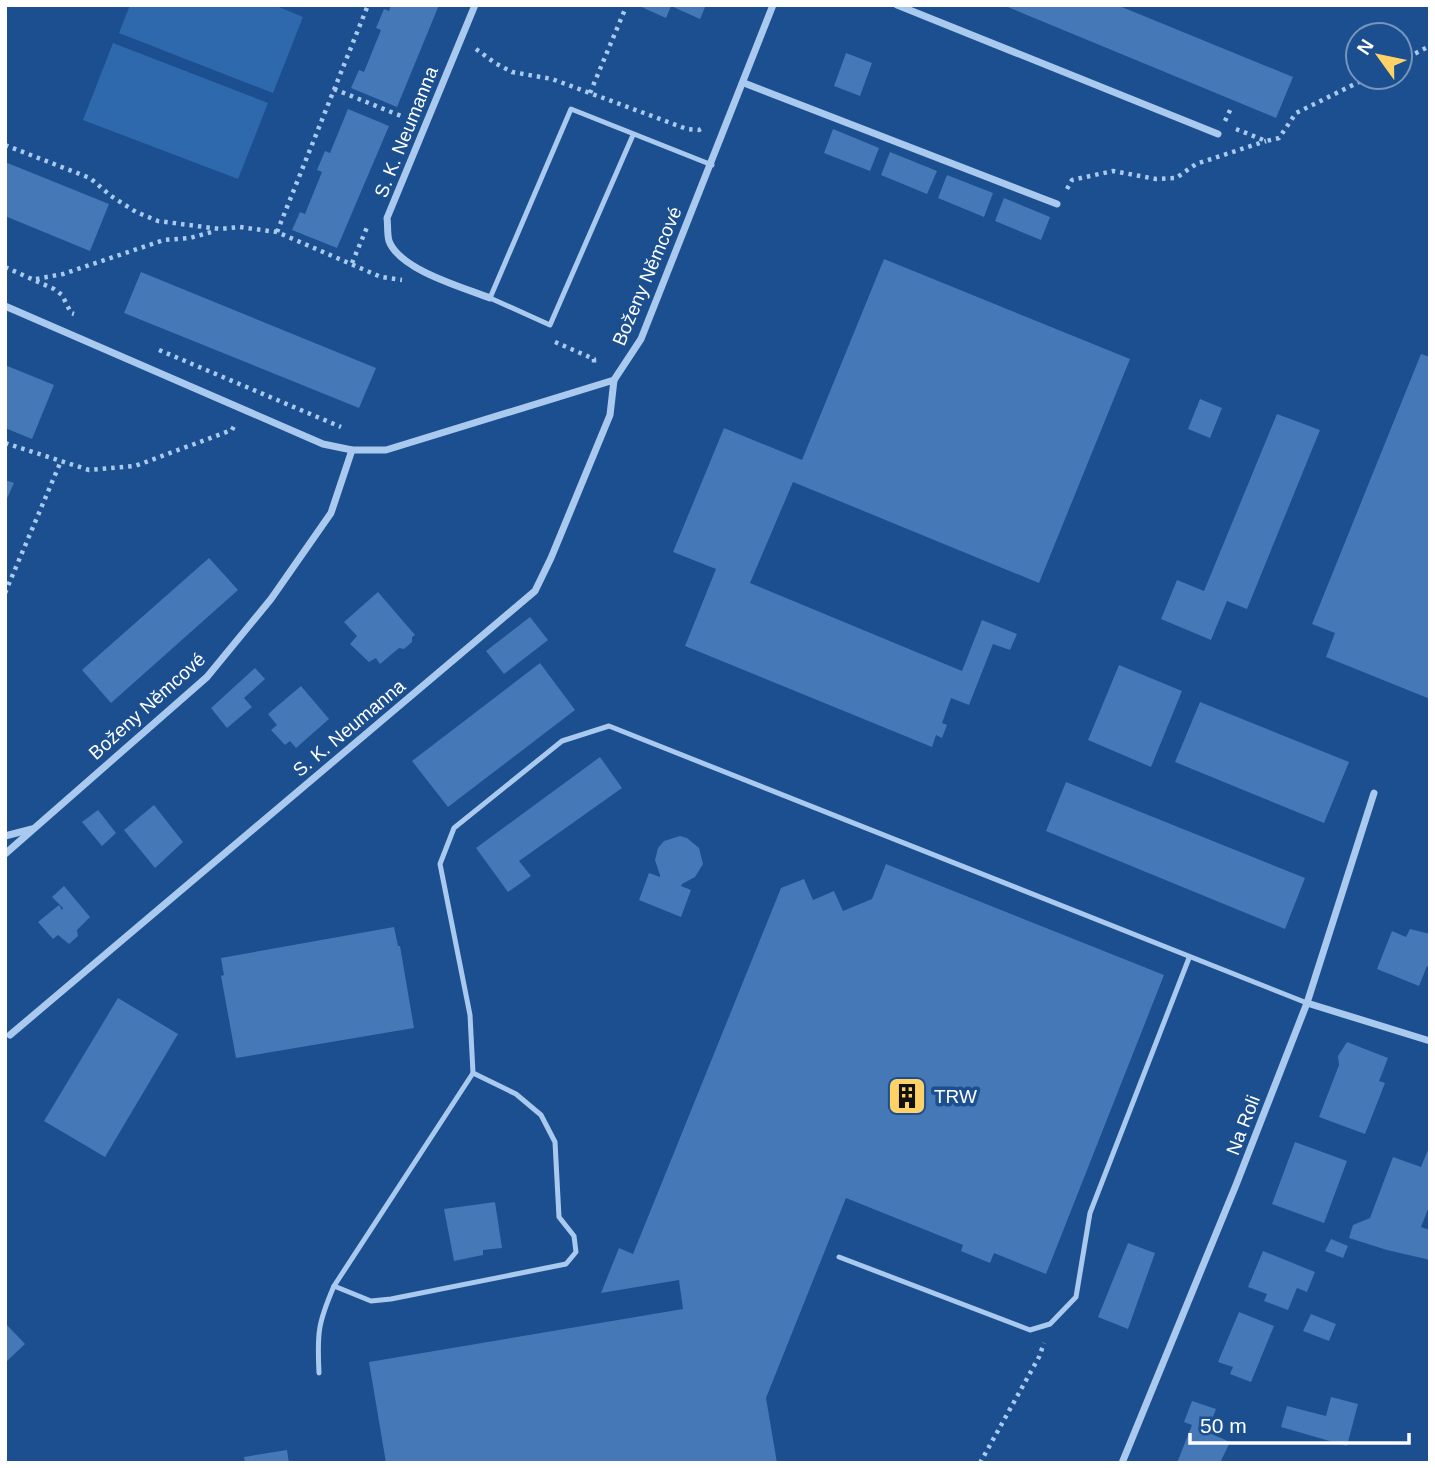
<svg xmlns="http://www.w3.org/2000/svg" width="1435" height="1468" font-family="Arial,sans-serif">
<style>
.green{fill:#2e69ad}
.building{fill:#4478b7}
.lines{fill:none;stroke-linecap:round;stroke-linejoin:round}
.path{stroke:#a9c9ee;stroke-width:4.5;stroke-dasharray:3.5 5;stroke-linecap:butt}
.service{stroke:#a9c9ee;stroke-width:5}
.minor{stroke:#a9c9ee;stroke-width:7}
.labels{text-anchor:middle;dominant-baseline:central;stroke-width:7;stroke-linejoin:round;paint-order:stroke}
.street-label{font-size:19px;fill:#fff;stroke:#1b4f8f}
.poi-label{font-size:19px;fill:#fff;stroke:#1b4f8f;text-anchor:start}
</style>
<rect width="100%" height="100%" fill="#1b4f8f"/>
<!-- green -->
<g class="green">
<polygon points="130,5 274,5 303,17 273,93 119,33"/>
<polygon points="113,43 268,103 238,179 83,120"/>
</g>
<!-- building -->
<g class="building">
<polygon points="391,5 439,5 397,107 351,88 359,70 364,72 381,30 376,28 384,9 389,11"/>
<polygon points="637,5 706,5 700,19 671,6 666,18"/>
<polygon points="1003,5 1117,5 1293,77 1276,118"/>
<polygon points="846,53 872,63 860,96 834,86"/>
<polygon points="348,109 389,126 337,248 292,230 300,212 305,214 322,172 317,170 325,151 330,153"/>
<polygon points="833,129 879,148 870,171 824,153"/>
<polygon points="890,152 937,171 927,194 881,175"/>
<polygon points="5,162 109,204 90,251 5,216"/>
<polygon points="947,175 993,193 984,217 938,198"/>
<polygon points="1004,198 1050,217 1041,240 995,221"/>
<polygon points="884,259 1130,359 1039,583 793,482 750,583 962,671 982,620 1017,634 1010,650 993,644 969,705 951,698 942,723 947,725 942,738 936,735 932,747 685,646 716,569 673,552 724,428 802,460"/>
<polygon points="141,272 376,368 359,408 124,313"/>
<polygon points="1421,354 1430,357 1430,699 1326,657 1335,633 1312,624"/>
<polygon points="5,365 54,385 32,439 5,428"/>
<polygon points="1200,399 1222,408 1210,438 1188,429"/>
<polygon points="1277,414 1320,430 1247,609 1227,601 1211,640 1161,619 1177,580 1204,591"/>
<polygon points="5,480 14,483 5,503"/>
<polygon points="209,558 238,590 111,703 82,670"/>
<polygon points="378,592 415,635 412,637 412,642 404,649 399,648 380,664 376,658 369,662 350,644 357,636 344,622"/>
<polygon points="530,617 548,640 504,674 486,651"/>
<polygon points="540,663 575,710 448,807 412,761"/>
<polygon points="1119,665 1182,691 1151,767 1088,740"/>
<polygon points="255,668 265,679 244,698 252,707 227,728 211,708"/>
<polygon points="301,686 329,719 296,748 290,741 285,745 271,730 277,725 268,714"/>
<polygon points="1200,702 1349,762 1324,823 1175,762"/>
<polygon points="600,757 622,788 519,861 531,876 508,892 476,848"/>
<polygon points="1066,782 1305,878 1285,929 1046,831"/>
<polygon points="154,805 183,842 155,868 124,830"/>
<polygon points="98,810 116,833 102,846 82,822"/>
<polygon points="680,836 687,838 699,848 703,864 695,877 682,884 681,886 691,890 681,917 639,900 649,873 660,877 660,875 655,860 658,848 664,841"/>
<polygon points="886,864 1164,975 1046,1274 994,1253 990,1263 961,1251 963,1245 846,1198 766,1398 777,1463 386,1463 369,1362 683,1309 679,1280 601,1293 619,1248 633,1254 781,888 804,879 813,900 834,891 843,911 872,899"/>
<polygon points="64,886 90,917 77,930 78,936 69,944 58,935 53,939 38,922 59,905 62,910 63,908 52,897"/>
<polygon points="394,927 398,946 400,946 414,1028 236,1058 221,976 224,975 221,958"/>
<polygon points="1410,929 1430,934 1430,968 1427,966 1419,986 1377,969 1392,931 1406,937"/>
<polygon points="118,998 178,1034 105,1157 44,1121"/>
<polygon points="1347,1042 1388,1058 1379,1081 1385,1083 1365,1134 1319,1117 1339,1065 1338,1056"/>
<polygon points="1295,1142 1347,1161 1324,1223 1272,1204"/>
<polygon points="1430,1145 1430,1204 1421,1227 1430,1230 1430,1260 1387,1250 1349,1238 1353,1225 1370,1218 1393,1157 1421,1167"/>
<polygon points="495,1202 502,1248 483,1250 483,1255 454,1261 444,1209"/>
<polygon points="1331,1239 1348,1246 1343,1258 1325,1251"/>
<polygon points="1128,1243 1155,1253 1128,1329 1098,1317"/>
<polygon points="1263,1251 1315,1272 1307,1292 1297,1288 1288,1310 1264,1301 1267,1294 1248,1287"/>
<polygon points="1239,1312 1274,1326 1251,1382 1230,1374 1233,1367 1218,1362"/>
<polygon points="1311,1314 1336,1324 1329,1341 1303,1331"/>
<polygon points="5,1323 25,1344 7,1361 5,1359"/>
<polygon points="1331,1397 1358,1404 1347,1446 1281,1427 1287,1406 1326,1416"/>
<polygon points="1192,1401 1216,1409 1207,1432 1230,1442 1220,1463 1177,1463 1192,1425 1184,1422"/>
<polygon points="287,1450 289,1463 245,1463 244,1457"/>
</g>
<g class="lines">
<!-- path -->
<g class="path">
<polyline points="476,49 495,63 512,72 552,79 687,129 699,130 705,127"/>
<polyline points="1400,61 1430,46"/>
<polyline points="334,89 411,120"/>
<polyline points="590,93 626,7"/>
<polyline points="1225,121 1232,106"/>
<polyline points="1236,129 1266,141 1279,138 1296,113 1369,77"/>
<polyline points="5,145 90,178 111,196 136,212 158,221 220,229 240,227 277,232 381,277 402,280"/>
<polyline points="1067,189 1072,180 1113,171 1156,179 1176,178 1196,164 1266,141"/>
<polyline points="277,232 368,5"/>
<polyline points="352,263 368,225"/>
<polyline points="5,267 54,289 62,295 71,313 74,314"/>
<polyline points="36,279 63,274 164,240 190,238 215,231"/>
<polyline points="555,342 594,359 594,366"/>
<polyline points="159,350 341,427"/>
<polyline points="5,443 89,470 135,466 232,430 235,424"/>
<polyline points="5,593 61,461"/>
<polyline points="980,1463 1039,1357 1044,1343"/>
</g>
<!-- service -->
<g class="service">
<polyline points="633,135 550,325 490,298 571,109 712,165"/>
<polyline points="839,1257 1030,1330 1050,1324 1076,1297 1090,1213 1189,958"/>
<polyline points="334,1286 371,1301 391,1299 566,1264 576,1252 574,1236 559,1217 555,1142 541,1115 516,1094 473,1073"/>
<path d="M 319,1373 C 317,1333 318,1323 334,1286 L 473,1073 L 470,1015 L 440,864 L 454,828 L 562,741 L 609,726 L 1307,1003"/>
</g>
<!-- minor -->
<g class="minor">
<path d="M 475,5 L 387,218 C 388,225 387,234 389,241 C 400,270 462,287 490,298"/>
<polyline points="897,5 1218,134"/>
<polyline points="744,83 1057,204"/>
<polyline points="5,306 323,444 352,450 386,450 614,380 641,339 773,5"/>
<polyline points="5,836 32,829"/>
<polyline points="5,854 207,677 271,599 331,513 352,450"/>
<polyline points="1307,1003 1430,1041"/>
<polyline points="10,1035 535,591 551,558 610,415 614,380"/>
<polyline points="1122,1463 1236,1185 1307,1003 1374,793"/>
</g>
</g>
<!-- icons -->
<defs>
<g id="building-square" transform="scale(2.0125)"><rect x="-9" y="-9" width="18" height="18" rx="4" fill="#ffd166" stroke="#1b4f8f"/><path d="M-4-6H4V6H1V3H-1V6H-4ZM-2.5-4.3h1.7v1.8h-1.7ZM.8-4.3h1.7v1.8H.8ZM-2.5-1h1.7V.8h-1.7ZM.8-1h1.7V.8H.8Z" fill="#111"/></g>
</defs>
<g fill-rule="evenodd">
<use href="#building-square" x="907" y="1096"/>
</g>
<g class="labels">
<!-- street labels -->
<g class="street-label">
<text transform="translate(406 132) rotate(-68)">S. K. Neumanna</text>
<text transform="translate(647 276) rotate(-67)">Boženy Němcové</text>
<text transform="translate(147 706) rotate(-42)">Boženy Němcové</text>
<text transform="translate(349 728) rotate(-40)">S. K. Neumanna</text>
<text transform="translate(1243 1125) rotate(-69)">Na Roli</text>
</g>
<!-- poi labels -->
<g class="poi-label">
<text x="934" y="1096">TRW</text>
</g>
</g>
<!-- border -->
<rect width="1435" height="1468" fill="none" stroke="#ffffff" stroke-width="14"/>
<!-- north arrow -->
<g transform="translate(1379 56) rotate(303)"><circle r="33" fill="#1b4f8f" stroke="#7695bc" stroke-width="2"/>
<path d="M0-5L12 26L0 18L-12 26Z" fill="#ffd166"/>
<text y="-10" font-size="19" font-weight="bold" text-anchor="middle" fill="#ffffff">N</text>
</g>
<!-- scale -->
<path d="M1190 1433v10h219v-10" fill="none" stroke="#ffffff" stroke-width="3.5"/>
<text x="1200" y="1433" font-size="21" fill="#ffffff" stroke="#1b4f8f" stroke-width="5" paint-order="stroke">50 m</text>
</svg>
